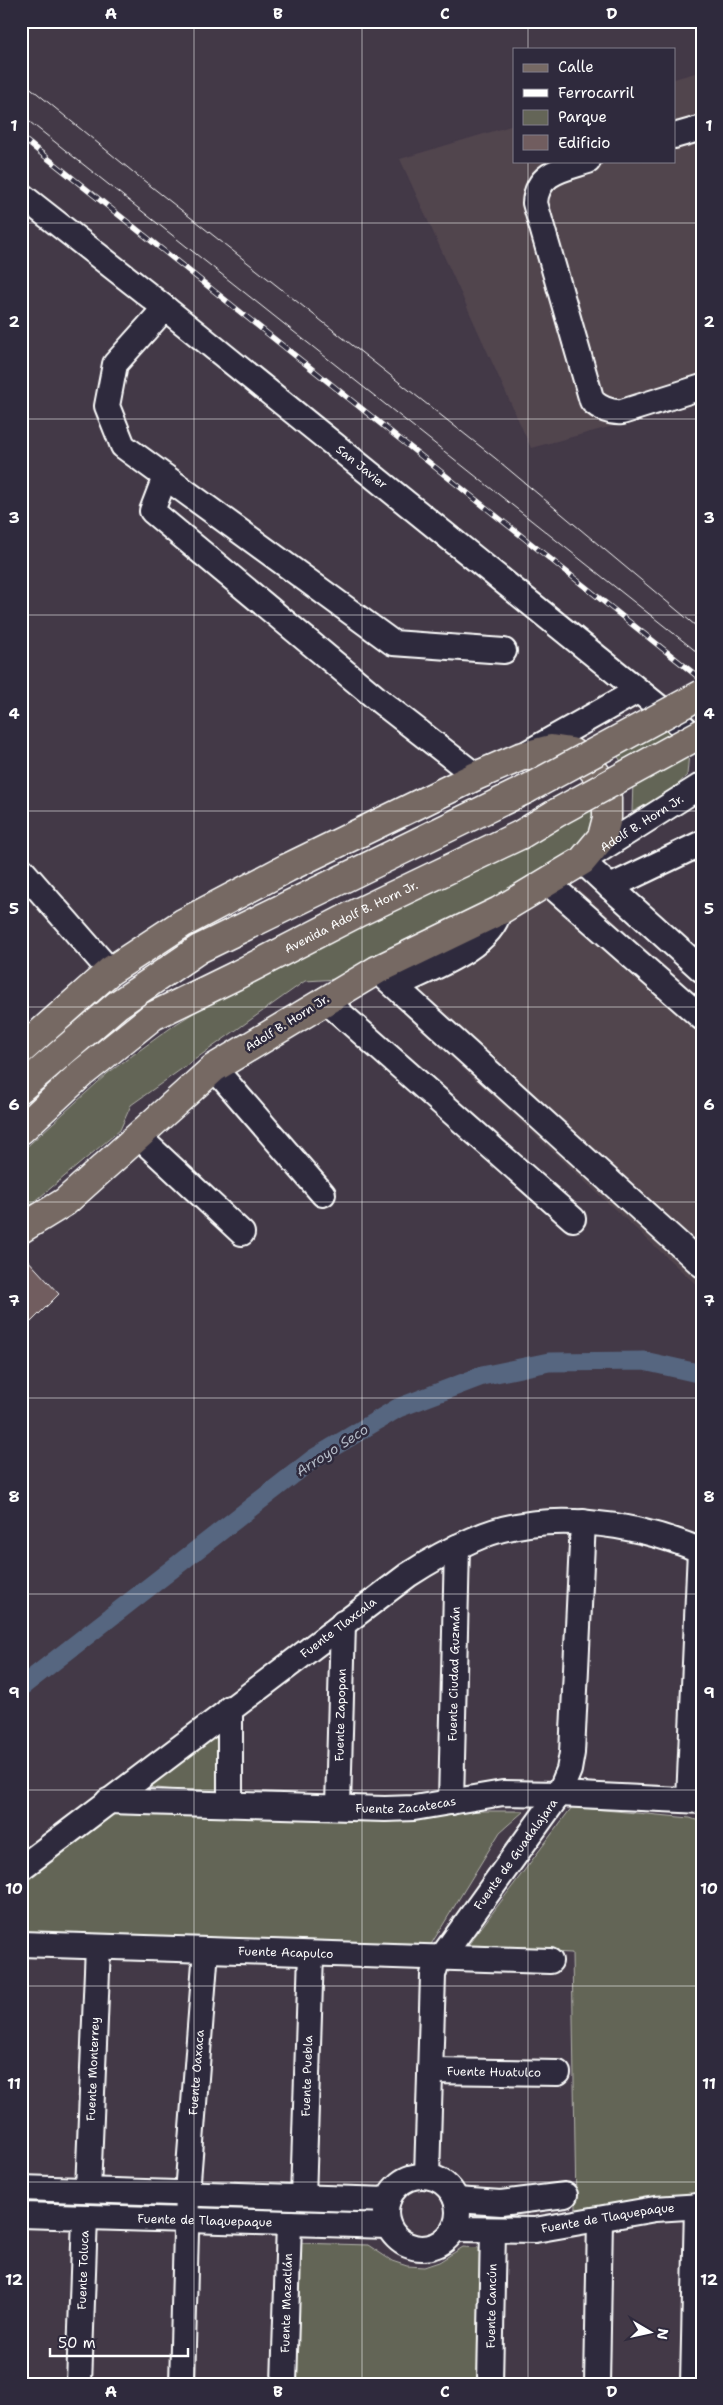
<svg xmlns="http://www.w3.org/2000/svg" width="723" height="2405" font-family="'Shantell Sans',sans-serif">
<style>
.built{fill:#51444e}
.green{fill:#646557;stroke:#b2b2ab}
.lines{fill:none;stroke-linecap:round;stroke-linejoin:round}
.canal{stroke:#566680;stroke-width:19}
.building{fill:#715d5f;stroke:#fff}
.minor-casing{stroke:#fff;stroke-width:28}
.major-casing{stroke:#fff;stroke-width:31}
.minor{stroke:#2f2a3d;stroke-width:24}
.major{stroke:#766964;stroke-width:28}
.tram{stroke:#fff;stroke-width:1}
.rail-casing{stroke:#fff;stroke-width:5.5}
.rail{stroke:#2f2a3d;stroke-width:4;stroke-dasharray:11;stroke-linecap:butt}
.major-bridge-casing{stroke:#fff;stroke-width:31;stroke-linecap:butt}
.major-bridge{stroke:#766964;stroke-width:28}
.grid{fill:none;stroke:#fff;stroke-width:1;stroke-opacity:0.55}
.labels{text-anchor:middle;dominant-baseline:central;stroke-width:5;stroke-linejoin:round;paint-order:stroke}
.street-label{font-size:12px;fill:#fff;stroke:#2f2a3d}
.water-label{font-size:14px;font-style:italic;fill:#b3bac6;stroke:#2f2a3d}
.neatline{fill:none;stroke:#fff;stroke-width:2}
.grid-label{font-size:16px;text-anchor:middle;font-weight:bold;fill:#fff}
</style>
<rect width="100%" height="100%" fill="#433947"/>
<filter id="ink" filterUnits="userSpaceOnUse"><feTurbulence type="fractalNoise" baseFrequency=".02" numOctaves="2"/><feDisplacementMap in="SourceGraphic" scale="10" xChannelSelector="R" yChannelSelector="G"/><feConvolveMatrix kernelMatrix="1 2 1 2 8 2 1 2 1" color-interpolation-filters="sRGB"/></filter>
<g filter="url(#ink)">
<!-- built -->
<g class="built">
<polygon points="702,71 702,402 531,448 400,159 514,125 514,161 674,161 674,79"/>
<polygon points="575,886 702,999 702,1290 377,989"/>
</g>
<!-- green -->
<g class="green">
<polygon points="658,724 676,735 689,753 687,775 671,792 632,812 633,781 617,755"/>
<polygon points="594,806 595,822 589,836 571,853 528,883 338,979 305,981 131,1105 120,1130 21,1213 21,1152 108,1073 176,1024 222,995"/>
<polygon points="225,1721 222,1795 139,1786"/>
<polygon points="572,1807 690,1818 702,1822 702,2197 662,2196 576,2210 572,1953 466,1948"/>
<polygon points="479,1811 524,1811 500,1832 430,1946 21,1933 21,1880 113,1813 340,1820"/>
<polygon points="298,2243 368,2245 392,2261 407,2266 424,2267 439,2262 463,2247 482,2248 480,2384 294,2384"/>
</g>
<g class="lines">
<!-- canal -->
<polyline class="canal" points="21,1687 313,1459 398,1408 482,1376 549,1362 644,1361 702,1374"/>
</g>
<!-- building -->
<polygon class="building" points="26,1258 59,1294 31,1322 21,1311 21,1262"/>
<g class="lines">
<!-- minor casing -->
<g class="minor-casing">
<g id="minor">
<polyline points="674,136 702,128"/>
<path d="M 588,161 C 563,169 537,172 535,203 L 592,401 C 601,409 610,413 622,412 L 702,387"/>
<path id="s1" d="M 21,195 L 165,308 L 702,742"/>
<polyline points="165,308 115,364 107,406 123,446 393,643 504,651"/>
<polyline points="165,477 152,511 381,702 476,776"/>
<polyline points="529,752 637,691"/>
<polyline points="702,843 610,887 702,970"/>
<polyline points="21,869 110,971"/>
<polyline points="547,882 702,1018"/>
<path id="s2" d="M 610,887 L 582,861 L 702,785"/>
<polyline points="377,970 702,1265"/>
<path d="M 396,985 C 427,970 491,948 499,911"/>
<polyline points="325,1000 573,1219"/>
<polyline points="214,1068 323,1194"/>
<polyline points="139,1137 242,1233"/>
<polyline points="689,1799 700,1550"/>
<path id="s3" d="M 108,1801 L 385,1809 L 414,1808 L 503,1793 L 559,1794 L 702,1801"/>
<path id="s4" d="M 451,1802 L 457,1547"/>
<polyline points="230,1804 230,1708"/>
<path id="s5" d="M 338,1806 L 343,1623"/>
<path id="s6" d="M 21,1868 L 408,1575 C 428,1562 449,1550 472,1540 C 542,1508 633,1522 702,1551"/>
<path id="s7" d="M 21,1944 L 550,1961"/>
<path id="s8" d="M 430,2071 L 558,2073"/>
<circle cx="422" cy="2212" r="36"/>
<path id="s9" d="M 427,2176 L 433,1975 L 436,1965 L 559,1794 L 569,1770 L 572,1753 L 583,1522"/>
<polyline points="21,2188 388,2200"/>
<path id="s10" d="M 88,2190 L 98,1947"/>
<path id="s11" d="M 303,2197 L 311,1954"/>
<polyline points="456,2200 501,2203 565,2195"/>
<path id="s12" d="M 21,2215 L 388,2226"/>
<path id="s13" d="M 454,2229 L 535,2230 L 655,2209 L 702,2206"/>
<path id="s14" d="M 79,2384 L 85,2217"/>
<path id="s15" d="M 182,2384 L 187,2193 L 206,1950"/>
<path id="s16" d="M 284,2384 L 289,2223"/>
<path id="s17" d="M 490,2384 L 493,2230"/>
<polyline points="597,2384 600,2219"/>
<polyline points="693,2384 697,2206"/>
</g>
</g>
<!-- major casing -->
<g class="major-casing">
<g id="major">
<polyline points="21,1050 110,971 183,923 287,868 476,776 520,757 551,749 571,752 588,763 600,779 607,798 607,818 602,837 582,861 499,911 377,970 214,1068 65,1202 21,1229"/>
<polyline points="21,1088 117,1005 199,949 527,789"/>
<path id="s18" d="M 21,1130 L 81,1074 L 153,1016 L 235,976 L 359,912 L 520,835 L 558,812"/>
</g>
</g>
<!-- minor -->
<use href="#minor" class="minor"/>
<!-- major -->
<use href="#major" class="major"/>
<!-- tram -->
<g class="tram">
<polyline points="21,80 133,172 495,458 702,631"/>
<polyline points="21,115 702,656"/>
</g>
<!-- rail casing -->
<g class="rail-casing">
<polyline id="rail" points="21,137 702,680"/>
</g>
<!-- rail -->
<use href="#rail" class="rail"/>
<!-- major-bridge casing -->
<g class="major-bridge-casing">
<g id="major-bridge">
<polyline points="527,789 702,694"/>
<polyline points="558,812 702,733"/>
</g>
</g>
<!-- major-bridge -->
<use href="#major-bridge" class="major-bridge"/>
</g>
</g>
<!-- grid -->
<path class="grid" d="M 194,21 L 194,2384M 362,21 L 362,2384M 528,21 L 528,49M 528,161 L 528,2384M 21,223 L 702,223M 21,419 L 702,419M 21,615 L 702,615M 21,811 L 702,811M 21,1007 L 702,1007M 21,1202 L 702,1202M 21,1398 L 702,1398M 21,1594 L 702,1594M 21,1790 L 702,1790M 21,1986 L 702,1986M 21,2182 L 702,2182"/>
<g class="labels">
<!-- street labels -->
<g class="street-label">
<text stroke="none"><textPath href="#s1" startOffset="436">San Javier</textPath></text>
<text stroke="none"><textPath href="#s2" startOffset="109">Adolf B. Horn Jr.</textPath></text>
<text stroke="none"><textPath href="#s18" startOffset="396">Avenida Adolf B. Horn Jr.</textPath></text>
<text transform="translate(287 1023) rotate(-32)">Adolf B. Horn Jr.</text>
<text stroke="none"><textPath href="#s6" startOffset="398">Fuente Tlaxcala</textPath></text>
<text stroke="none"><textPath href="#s4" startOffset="128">Fuente Ciudad Guzmán</textPath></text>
<text stroke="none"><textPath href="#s5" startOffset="91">Fuente Zapopan</textPath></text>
<text stroke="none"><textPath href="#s3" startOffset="298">Fuente Zacatecas</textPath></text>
<text stroke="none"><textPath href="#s9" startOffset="348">Fuente de Guadalajara</textPath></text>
<text stroke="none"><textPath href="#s7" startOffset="265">Fuente Acapulco</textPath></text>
<text stroke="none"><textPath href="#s10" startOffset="121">Fuente Monterrey</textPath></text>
<text stroke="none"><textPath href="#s15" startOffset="312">Fuente Oaxaca</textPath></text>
<text stroke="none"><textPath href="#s8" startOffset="64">Fuente Huatulco</textPath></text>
<text stroke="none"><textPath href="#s11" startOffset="121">Fuente Puebla</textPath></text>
<text stroke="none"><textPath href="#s13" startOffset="155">Fuente de Tlaquepaque</textPath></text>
<text stroke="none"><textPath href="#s12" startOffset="184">Fuente de Tlaquepaque</textPath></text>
<text stroke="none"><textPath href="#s14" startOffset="114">Fuente Toluca</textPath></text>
<text stroke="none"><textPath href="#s16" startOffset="81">Fuente Mazatlán</textPath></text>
<text stroke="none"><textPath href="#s17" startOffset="78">Fuente Cancún</textPath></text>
</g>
<!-- water labels -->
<g class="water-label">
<text transform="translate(332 1450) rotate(-33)">Arroyo Seco</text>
</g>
</g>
<!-- margin -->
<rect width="723" height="2405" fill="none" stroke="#2f2a3d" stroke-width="55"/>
<!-- legend -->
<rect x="513" y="48" width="162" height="115" fill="#2f2a3d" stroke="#827f8b"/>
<rect x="523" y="64" width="25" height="8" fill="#766964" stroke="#827f8b"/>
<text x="558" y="72" font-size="15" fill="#ffffff">Calle</text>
<rect x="523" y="89" width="25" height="8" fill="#ffffff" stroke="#827f8b"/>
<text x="558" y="98" font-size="15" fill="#ffffff">Ferrocarril</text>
<rect x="523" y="110" width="25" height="15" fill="#646557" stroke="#827f8b"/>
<text x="558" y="122" font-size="15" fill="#ffffff">Parque</text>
<rect x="523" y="135" width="25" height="15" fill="#715d5f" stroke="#827f8b"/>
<text x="558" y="148" font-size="15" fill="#ffffff">Edificio</text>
<!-- north arrow -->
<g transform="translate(650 2332) rotate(99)" stroke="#2f2a3d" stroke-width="4" paint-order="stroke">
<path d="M0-4L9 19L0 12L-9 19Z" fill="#ffffff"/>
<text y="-8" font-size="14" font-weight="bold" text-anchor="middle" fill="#ffffff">N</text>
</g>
<!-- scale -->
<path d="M50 2348v8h138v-8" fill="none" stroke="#ffffff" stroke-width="2.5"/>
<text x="58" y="2348" font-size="15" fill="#ffffff" stroke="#2f2a3d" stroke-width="4" paint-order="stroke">50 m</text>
<rect x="28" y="28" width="668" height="2350" class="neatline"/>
<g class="grid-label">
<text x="111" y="19">A</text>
<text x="278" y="19">B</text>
<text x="445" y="19">C</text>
<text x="612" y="19">D</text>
<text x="14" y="131">1</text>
<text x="709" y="131">1</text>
<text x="14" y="327">2</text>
<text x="709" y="327">2</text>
<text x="14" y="523">3</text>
<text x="709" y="523">3</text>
<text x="14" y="719">4</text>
<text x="709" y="719">4</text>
<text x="14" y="914">5</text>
<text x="709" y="914">5</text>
<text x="14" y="1110">6</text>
<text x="709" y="1110">6</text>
<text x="14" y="1306">7</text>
<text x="709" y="1306">7</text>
<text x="14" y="1502">8</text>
<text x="709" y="1502">8</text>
<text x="14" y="1698">9</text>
<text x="709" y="1698">9</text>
<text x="14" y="1894">10</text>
<text x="709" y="1894">10</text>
<text x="14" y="2089">11</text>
<text x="709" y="2089">11</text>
<text x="14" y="2285">12</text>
<text x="709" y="2285">12</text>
<text x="111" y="2397">A</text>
<text x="278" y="2397">B</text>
<text x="445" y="2397">C</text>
<text x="612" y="2397">D</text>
</g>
</svg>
